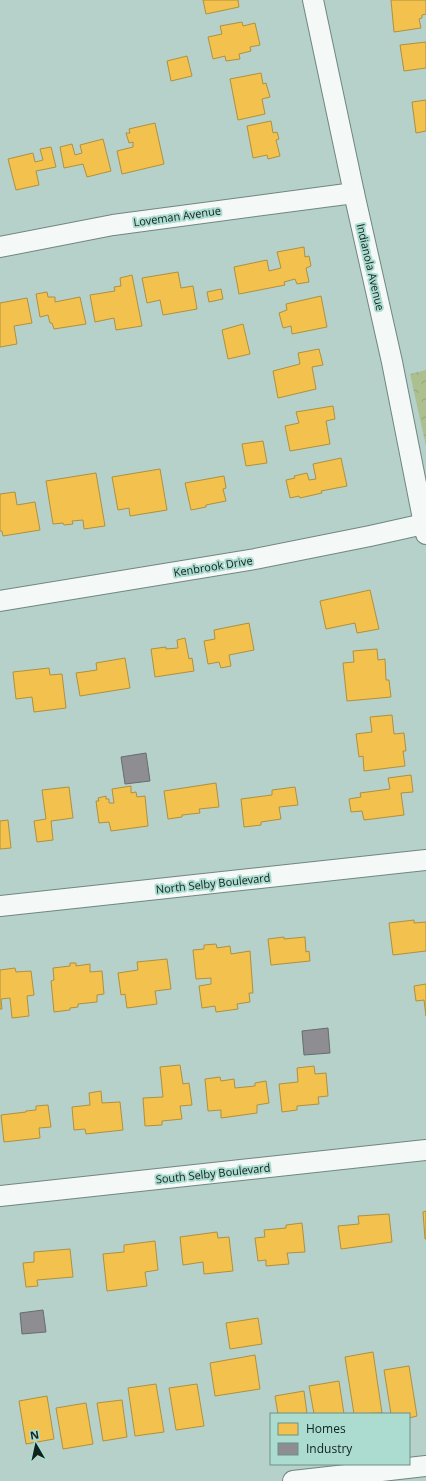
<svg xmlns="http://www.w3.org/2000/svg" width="426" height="1481" font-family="'Open Sans',sans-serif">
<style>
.park{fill:url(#park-crowns)}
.homes{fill:#f2c14e;stroke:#ae913f}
.industry{fill:#8d8d92;stroke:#676d6f}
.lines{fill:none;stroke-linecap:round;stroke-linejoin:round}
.street-casing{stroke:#718681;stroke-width:22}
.street{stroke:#f4f8f7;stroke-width:20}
.labels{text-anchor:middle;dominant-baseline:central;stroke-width:4;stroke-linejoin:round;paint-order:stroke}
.street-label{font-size:11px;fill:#0f221d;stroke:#acdbcf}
</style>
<defs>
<pattern id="park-crowns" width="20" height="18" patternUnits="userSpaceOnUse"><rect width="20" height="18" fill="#acc08f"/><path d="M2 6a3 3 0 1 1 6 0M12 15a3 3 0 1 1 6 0" fill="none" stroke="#93a57b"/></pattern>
</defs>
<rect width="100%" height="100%" fill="#b6d0ca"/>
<!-- park -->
<polygon class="park" points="426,370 426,446 410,374"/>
<!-- homes -->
<g class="homes">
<polygon points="203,0 238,0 239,7 206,14"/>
<polygon points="391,0 426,0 426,14 422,15 422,18 419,19 421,28 394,32"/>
<polygon points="242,22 243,26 255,23 260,45 250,47 251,51 239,54 240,59 226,61 225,56 213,59 208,37 222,34 220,26"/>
<polygon points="426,42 426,68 404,71 400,45"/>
<polygon points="187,56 192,76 171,81 167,61"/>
<polygon points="261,73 263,84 266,83 270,97 262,99 265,114 238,120 230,79"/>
<polygon points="426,100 426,131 416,133 412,102"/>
<polygon points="271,121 273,133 277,132 279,139 276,140 280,156 268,159 267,155 253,158 247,126"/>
<polygon points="155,123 164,164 122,174 117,151 133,147 133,142 129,143 126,133 130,133 129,129"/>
<polygon points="103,139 111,171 87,177 83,164 64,168 60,147 72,144 75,155 82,153 80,145"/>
<polygon points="51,147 56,167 36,171 39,185 16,190 8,159 33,153 35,162 43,160 40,149"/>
<polygon points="304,247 305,257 309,256 311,266 306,268 309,282 297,284 295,279 284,282 285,285 239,294 234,267 267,260 269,271 281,268 277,252"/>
<polygon points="178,272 181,288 193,286 197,309 163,315 160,300 147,303 142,278"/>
<polygon points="132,275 142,326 116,330 114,318 95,322 90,295 115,291 114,287 121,286 120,278"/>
<polygon points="221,289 223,299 209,302 207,292"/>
<polygon points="47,292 48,297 55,297 55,302 80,297 86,324 54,329 52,323 50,323 48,315 40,317 36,294"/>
<polygon points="321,296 327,327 292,334 291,326 283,328 279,313 287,310 286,304"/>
<polygon points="27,298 32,323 14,326 17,344 0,347 0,303"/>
<polygon points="243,324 250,354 228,359 222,330"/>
<polygon points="319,349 323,365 312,367 316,389 278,398 273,371 300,364 298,353"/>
<polygon points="333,406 335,419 326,421 330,444 290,451 285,426 299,423 296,412"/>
<polygon points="263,441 267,463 246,466 242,444"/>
<polygon points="341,458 347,486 321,491 322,493 300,498 299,496 290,498 286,480 295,478 294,476 307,473 309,480 316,479 313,464"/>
<polygon points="160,469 167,510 130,516 129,508 118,510 112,477"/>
<polygon points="96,473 105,526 84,529 83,520 72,521 73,524 64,525 63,523 53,524 46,481"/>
<polygon points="224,476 226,488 223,489 226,501 206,505 206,507 191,510 185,483"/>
<polygon points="15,492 17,505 35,502 40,530 3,536 2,531 0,531 0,494"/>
<polygon points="370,590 379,629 357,633 355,623 326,629 320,601"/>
<polygon points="249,623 254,650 229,655 231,666 221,668 219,662 208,664 204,641 215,639 214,630"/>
<polygon points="185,638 189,659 192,658 194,671 155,677 151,649 166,647 166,649 178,648 177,640"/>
<polygon points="377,649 378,660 385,659 386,680 389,680 391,697 347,701 343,663 354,662 353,651"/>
<polygon points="125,658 130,688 80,696 76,673 97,670 96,663"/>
<polygon points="49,668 50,675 62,674 66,708 34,712 32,697 16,699 13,672"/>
<polygon points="392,715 394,734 404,733 406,751 403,751 405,766 364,771 363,756 359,757 356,734 372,732 370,717"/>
<polygon points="411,775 413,792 401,793 404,815 364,820 362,811 351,812 349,799 361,797 360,793 390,789 388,778"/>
<polygon points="216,783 219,807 199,809 200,813 182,815 182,817 168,819 164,791"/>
<polygon points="131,786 131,793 136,792 137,797 145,796 148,826 111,831 109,822 99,823 96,801 99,801 98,798 106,796 106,799 109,799 109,803 114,803 112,789"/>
<polygon points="69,787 73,818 51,821 53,840 37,842 34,821 46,819 42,790"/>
<polygon points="295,787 298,805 279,807 281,819 261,822 261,825 244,827 241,799 272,795 272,790"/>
<polygon points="8,820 11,848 0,849 0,821"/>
<polygon points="414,920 414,923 426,922 426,951 393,955 389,923"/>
<polygon points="284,937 284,939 305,937 306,952 309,951 310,961 271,965 268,939"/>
<polygon points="216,944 217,948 230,946 231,954 250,951 253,993 249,993 250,1002 237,1004 238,1009 216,1012 215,1006 202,1008 199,986 211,984 211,978 196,979 193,950 204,949 204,945"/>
<polygon points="167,959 171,989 155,991 157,1004 127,1008 125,994 121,995 118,973 138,970 137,962"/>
<polygon points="70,963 76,963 76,966 90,964 90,972 102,971 104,994 97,995 97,1002 78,1004 78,1007 70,1008 70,1010 54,1012 51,981 54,980 53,968 70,966"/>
<polygon points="15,968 16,972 31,971 34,995 27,996 29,1016 12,1018 10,998 1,999 2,1009 0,1009 0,970"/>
<polygon points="426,984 426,1016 424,1000 416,1001 414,986"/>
<polygon points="180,1065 183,1084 189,1083 192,1105 180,1106 182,1119 162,1121 162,1125 145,1126 143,1098 163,1097 160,1067"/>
<polygon points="314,1066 315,1074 326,1073 328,1096 318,1097 319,1104 297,1106 297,1110 282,1112 279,1084 298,1082 297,1068"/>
<polygon points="220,1077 221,1081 234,1079 235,1088 255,1086 255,1083 266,1081 269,1103 257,1105 257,1113 221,1118 221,1110 208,1111 205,1079"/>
<polygon points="101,1091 102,1103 120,1102 123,1130 86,1134 85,1129 74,1130 72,1107 90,1105 89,1093"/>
<polygon points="48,1105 51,1127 39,1128 40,1138 4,1142 1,1115 26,1112 26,1111 36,1110 36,1106"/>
<polygon points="426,1211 426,1239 425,1239 423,1212"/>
<polygon points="389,1214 392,1242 341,1249 338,1226 359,1224 358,1216"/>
<polygon points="302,1223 305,1252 287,1253 289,1264 266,1266 266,1260 258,1261 255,1238 265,1237 264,1230 286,1228 286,1225"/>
<polygon points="217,1232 218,1238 229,1237 233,1271 204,1274 203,1262 183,1265 180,1237"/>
<polygon points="155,1241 158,1270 145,1272 147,1286 107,1291 103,1254 124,1252 124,1245"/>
<polygon points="70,1249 73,1277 37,1280 38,1286 26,1287 23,1263 34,1262 34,1252"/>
<polygon points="258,1318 262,1344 230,1349 226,1323"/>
<polygon points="373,1352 382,1413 354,1414 345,1357"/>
<polygon points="255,1355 260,1389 215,1396 210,1363"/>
<polygon points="409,1366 417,1416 409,1418 409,1414 391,1414 384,1370"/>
<polygon points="339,1381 344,1414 314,1414 309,1386"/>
<polygon points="156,1384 164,1432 135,1436 128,1388"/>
<polygon points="197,1384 204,1426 176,1430 169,1388"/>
<polygon points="304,1391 307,1414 278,1414 275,1396"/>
<polygon points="47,1396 54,1439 26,1444 19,1401"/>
<polygon points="122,1400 127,1437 103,1441 97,1403"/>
<polygon points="86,1403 93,1444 63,1449 56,1408"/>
</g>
<!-- industry -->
<g class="industry">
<polygon points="146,753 150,781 125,784 121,757"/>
<polygon points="328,1028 330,1053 304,1055 302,1031"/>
<polygon points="43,1310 46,1332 22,1334 20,1313"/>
</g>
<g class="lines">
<!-- street casing -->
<g class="street-casing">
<g id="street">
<polyline points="313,0 354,193 392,362 426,534"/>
<polyline points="0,247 113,225 354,193"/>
<polyline points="0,601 255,559 370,536 424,524"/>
<polyline points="0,906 426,860"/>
<polyline points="0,1196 426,1150"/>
<polyline points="293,1481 426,1466"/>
</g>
</g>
<!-- street -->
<use href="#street" class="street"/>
</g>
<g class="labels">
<!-- street labels -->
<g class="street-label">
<text transform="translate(177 216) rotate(-8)">Loveman Avenue</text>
<text transform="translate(371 267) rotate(77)">Indianola Avenue</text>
<text transform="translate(213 566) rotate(-9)">Kenbrook Drive</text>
<text transform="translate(213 883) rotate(-6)">North Selby Boulevard</text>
<text transform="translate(213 1173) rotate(-6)">South Selby Boulevard</text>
</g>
</g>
<!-- legend -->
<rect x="270" y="1413" width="140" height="52" fill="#acdbcf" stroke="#6d9188"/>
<rect x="278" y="1423" width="20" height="12" fill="#f2c14e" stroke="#6d9188"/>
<text x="306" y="1433" font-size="12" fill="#0f221d">Homes</text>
<rect x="278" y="1443" width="20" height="12" fill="#8d8d92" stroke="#6d9188"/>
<text x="306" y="1453" font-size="12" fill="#0f221d">Industry</text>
<!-- north arrow -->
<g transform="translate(36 1445) rotate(351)" stroke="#acdbcf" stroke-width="3" paint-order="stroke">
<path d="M0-3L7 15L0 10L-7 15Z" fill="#0f221d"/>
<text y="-6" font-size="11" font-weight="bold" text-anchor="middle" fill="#0f221d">N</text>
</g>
</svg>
